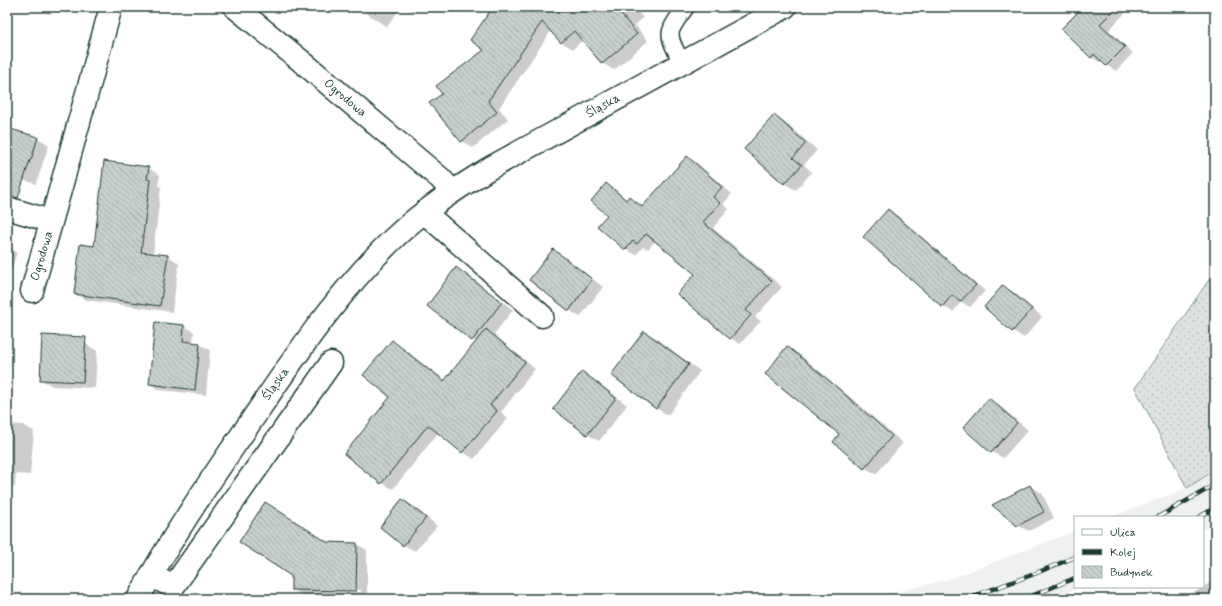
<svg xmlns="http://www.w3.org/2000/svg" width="1222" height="606" font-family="Mynerve,sans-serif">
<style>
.built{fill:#eef1f0}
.grass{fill:url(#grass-dots);stroke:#7e908b}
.shadow{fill:#0003;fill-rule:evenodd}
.building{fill:url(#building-back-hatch);stroke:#1f3d34}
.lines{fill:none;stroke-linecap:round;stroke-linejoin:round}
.lane-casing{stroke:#1f3d34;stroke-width:19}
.street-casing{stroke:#1f3d34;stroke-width:25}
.secondary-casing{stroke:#1f3d34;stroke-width:25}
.lane{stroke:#fff;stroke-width:16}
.street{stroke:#fff;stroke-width:22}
.secondary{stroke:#fff;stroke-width:22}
.rail-casing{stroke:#1f3d34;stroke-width:4.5}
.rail{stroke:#fff;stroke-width:3;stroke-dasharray:9;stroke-linecap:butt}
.labels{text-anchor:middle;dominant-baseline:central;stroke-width:3;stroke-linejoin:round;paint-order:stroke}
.street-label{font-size:13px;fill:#1f3d34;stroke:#fff}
</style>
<defs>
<pattern id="grass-dots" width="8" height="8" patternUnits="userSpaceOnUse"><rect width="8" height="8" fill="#dee3e2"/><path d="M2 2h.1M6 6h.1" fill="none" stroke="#bec4c2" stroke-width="1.8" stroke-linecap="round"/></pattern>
<pattern id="building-back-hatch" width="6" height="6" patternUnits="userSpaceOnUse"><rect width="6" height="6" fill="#c7cfcc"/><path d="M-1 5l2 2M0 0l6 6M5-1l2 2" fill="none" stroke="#aab3b0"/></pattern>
</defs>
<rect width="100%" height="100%" fill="#fff"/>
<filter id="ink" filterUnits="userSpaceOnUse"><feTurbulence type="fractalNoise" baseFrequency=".025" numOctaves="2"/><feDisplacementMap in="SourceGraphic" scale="8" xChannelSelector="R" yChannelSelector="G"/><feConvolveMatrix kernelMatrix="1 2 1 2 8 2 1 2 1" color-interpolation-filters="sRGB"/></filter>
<g filter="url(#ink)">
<!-- built -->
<g class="built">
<polygon points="1215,470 1215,524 1203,530 1203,517 1111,517 1187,488"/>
<polygon points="1075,531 1075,587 1080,587 1052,599 866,599 950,579"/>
<polygon points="7,591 116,598 7,599"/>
</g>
<!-- grass -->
<polygon class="grass" points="1215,271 1215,470 1187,488 1135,388"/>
<!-- shadow -->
<g class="shadow">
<polygon points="357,7 401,7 387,27"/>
<polygon points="404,7 417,7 414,12"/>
<polygon points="494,7 634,7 643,18 635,25 648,41 614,70 602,63 583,40 573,49 561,42 551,31 499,108 508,119 473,148 461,141 443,94 486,50"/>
<polygon points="1084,7 1131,7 1109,30 1133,53 1116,71 1106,65 1102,61 1101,63 1091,57"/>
<polygon points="775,116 786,123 817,150 804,165 812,172 796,190 785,184 746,149"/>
<polygon points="7,129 38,138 49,145 36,184 7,175"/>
<polygon points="687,157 697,163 732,194 723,204 729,209 713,228 782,287 755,317 761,321 740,344 730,338 696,274 655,241 648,249 643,247 636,255 626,249 609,214 606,184 616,190 627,200 629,197 643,206"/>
<polygon points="148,168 160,175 158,185 161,187 153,254 168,256 179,263 172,312 86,300 75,294 95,247"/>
<polygon points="888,211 898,216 985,291 970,307 961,302 953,312 943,306"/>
<polygon points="7,246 17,252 7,284"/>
<polygon points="553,250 565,257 603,287 580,317 569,310"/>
<polygon points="456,269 468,275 513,310 494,334 535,369 501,412 508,418 474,459 463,452 439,432 393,489 382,483 392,397 392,341 403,348 432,371 446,380 477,342 428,306"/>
<polygon points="1004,287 1015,293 1042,317 1024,338 1013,331 986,307"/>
<polygon points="156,323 184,326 194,332 193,343 199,344 210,350 206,395 160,390 150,384"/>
<polygon points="645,332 656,338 700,371 668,415 656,408"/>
<polygon points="43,339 86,344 97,351 95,388 53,386 41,380"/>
<polygon points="787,348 799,354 844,392 903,443 876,474 865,468 841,434"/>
<polygon points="582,373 594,379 627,405 599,441 587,434"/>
<polygon points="989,399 1000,406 1028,430 1003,458 992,452"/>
<polygon points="7,424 23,425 34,431 30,475 16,474 15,487 7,486"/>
<polygon points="1030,486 1042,493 1054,518 1029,531 1017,525"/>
<polygon points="403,500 414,506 437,526 415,551 404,545"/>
<path d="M 357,544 L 367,550 L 367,596 L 334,596 L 331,595 L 303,596 L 292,589 ZM 322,589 L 361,590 L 361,592 L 324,591 Z"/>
<polygon points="1215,580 1215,599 1183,599"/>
</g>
<!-- building -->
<g class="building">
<polygon points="493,7 615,7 637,34 602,64 574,31 561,43 542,22 488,101 497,112 461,142 429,103 442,94 436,86 484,50 470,40"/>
<polygon points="1083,7 1117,7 1100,24 1125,47 1106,66 1094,54 1091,58 1061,29"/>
<polygon points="774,115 806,143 793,158 802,165 784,184 744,149"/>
<polygon points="7,128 38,137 31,160 30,160 18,198 7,196"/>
<polygon points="687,156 722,187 713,197 720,203 703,222 772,281 746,310 751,315 730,339 677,294 695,274 646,234 637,244 633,241 625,250 597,226 607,215 591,201 606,183 626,200 629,196 642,207"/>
<polygon points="104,161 149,167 147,179 150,180 141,252 168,255 160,306 74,294 80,244 94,246"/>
<polygon points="888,209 976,285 960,302 952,295 942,307 863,237"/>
<polygon points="553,249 592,279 569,311 529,280"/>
<polygon points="456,267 502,302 472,341 427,306"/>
<polygon points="1003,285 1032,309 1012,332 984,307"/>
<polygon points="155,322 184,325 183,341 200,343 195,390 149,384"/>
<polygon points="486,329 525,362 490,405 497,411 462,453 428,425 381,484 344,454 390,397 363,375 392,340 430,371 431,370 444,381"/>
<polygon points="644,331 689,364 656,409 611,375"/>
<polygon points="42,335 86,337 83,382 40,380"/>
<polygon points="787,346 833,384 892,436 864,469 833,442 839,434 765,374"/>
<polygon points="582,371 616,398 587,435 553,409"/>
<polygon points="989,398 1017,423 991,453 963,428"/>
<polygon points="1030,485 1044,512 1017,526 992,505"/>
<polygon points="402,499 426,518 403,546 380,527"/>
<polygon points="265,502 327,542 357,543 356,591 291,590 291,576 239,542"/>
</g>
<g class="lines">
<!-- lane casing -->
<g class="lane-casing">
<path id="lane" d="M 682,63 C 667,33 665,35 686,7"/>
</g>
<!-- street casing -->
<g class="street-casing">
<g id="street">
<polyline points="235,7 306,65 440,178 452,191"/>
<polyline points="7,208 51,221"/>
<polyline points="425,213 542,316"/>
<polyline points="32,291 111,7"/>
<polyline points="151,575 173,587 331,363"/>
</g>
</g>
<!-- secondary casing -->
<g class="secondary-casing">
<path id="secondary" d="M 138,599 C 170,540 207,485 245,430 C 290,364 335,295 393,239 C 422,211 456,189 490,168 L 785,7"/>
</g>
<!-- lane -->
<use href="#lane" class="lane"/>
<!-- street -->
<use href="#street" class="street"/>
<!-- secondary -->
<use href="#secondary" class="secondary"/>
<!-- rail casing -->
<g class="rail-casing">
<g id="rail">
<polyline points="1158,517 1215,485"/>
<polyline points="1199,517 1215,508"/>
<polyline points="965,599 1029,576 1075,557"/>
<polyline points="1024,599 1075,578"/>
</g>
</g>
<!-- rail -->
<use href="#rail" class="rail"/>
</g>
</g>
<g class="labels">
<!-- street labels -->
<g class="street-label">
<text transform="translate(345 98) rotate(40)">Ogrodowa</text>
<text transform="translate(603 106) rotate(-29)">Śląska</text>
<text transform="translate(42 256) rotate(-74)">Ogrodowa</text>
<text transform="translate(276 384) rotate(-55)">Śląska</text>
</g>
</g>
<!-- margin -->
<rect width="1222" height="606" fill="none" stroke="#fff" stroke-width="24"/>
<rect x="12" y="12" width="1198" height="582" fill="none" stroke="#1f3d34" stroke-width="1.5" filter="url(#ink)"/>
<!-- legend -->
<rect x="1074" y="516" width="130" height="72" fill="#ffffff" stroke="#a5b1ae"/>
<rect x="1082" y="529" width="20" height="6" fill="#ffffff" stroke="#a5b1ae"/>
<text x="1110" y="536" font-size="12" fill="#1f3d34">Ulica</text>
<rect x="1082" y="549" width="20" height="6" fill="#1f3d34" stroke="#a5b1ae"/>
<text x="1110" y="556" font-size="12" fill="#1f3d34">Kolej</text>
<rect x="1082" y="566" width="20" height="12" fill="url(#building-back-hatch)" stroke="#a5b1ae"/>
<text x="1110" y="576" font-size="12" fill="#1f3d34">Budynek</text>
</svg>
